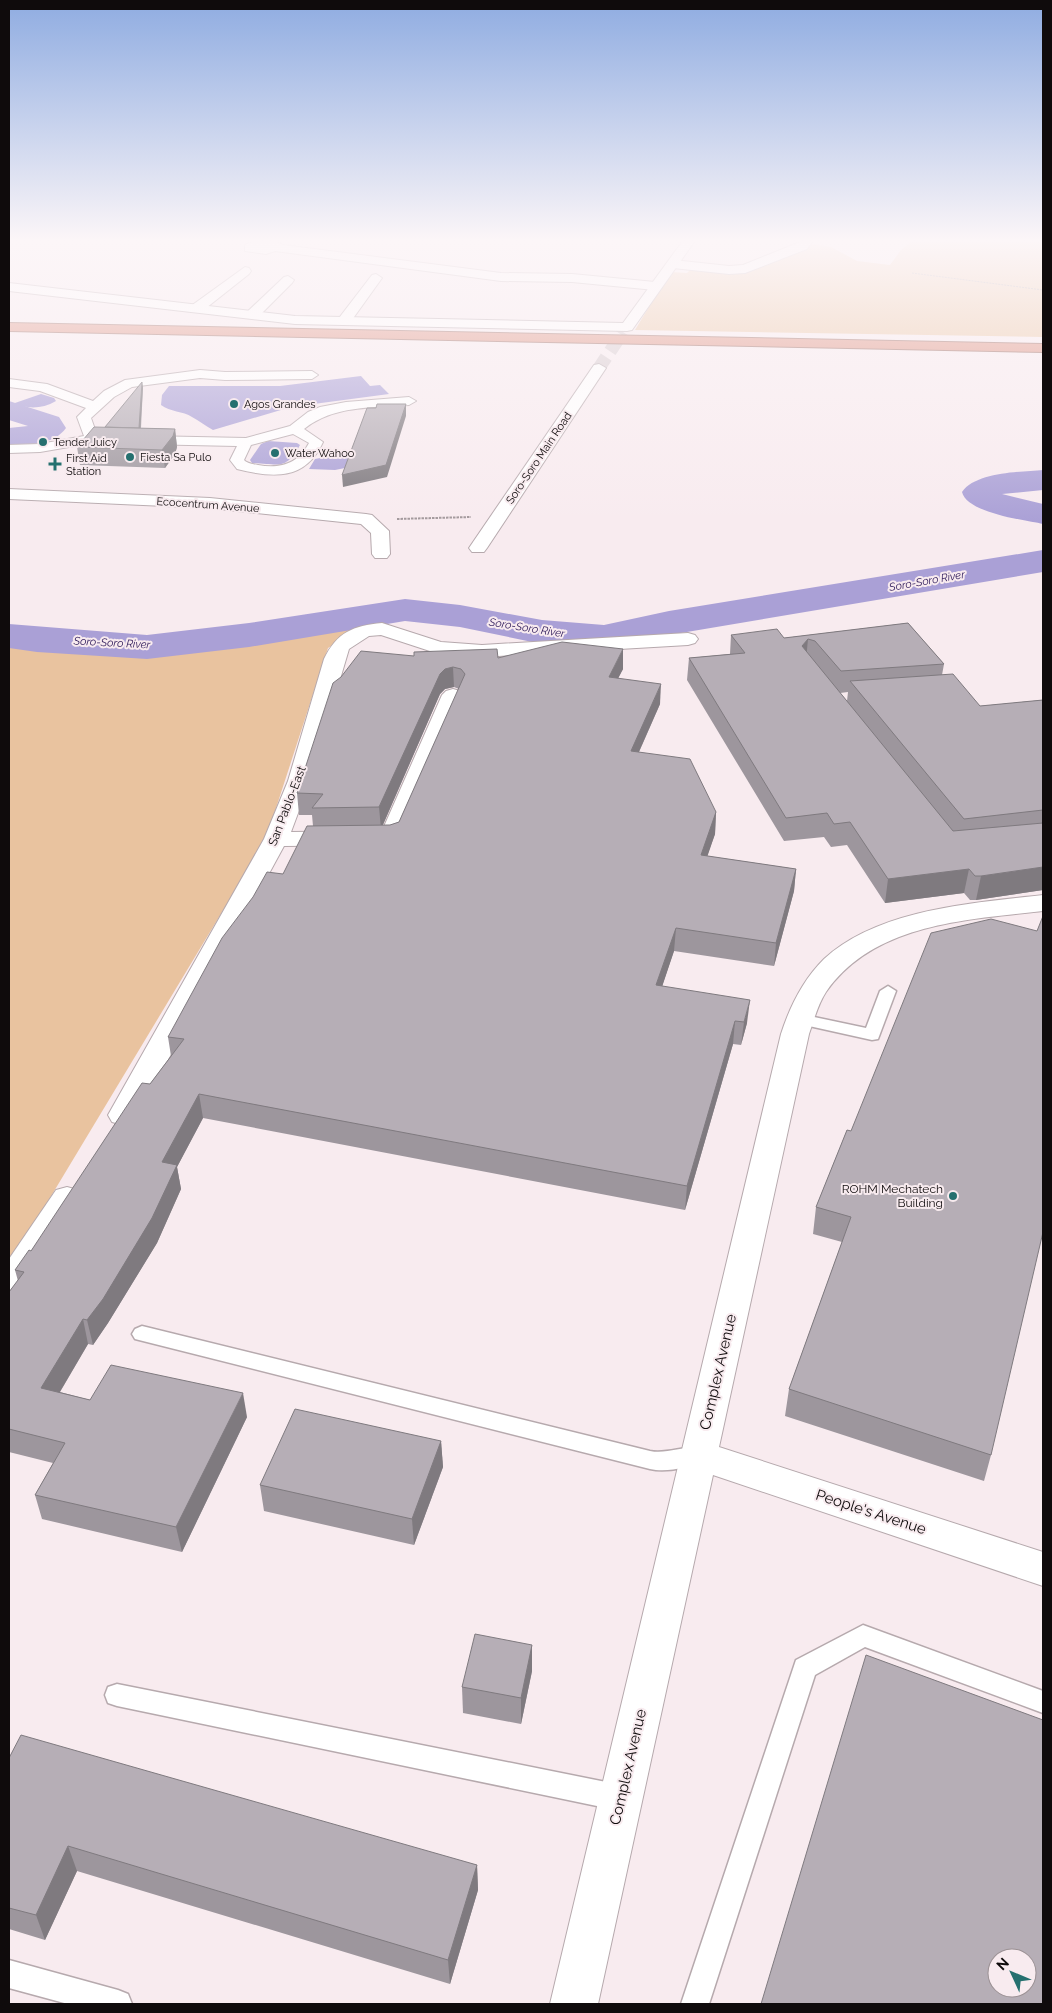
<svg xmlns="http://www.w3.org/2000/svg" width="1052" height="2013" font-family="Raleway,sans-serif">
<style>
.green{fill:#e9c39f}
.water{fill:#aaa0d6}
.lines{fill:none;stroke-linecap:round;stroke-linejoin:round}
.river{fill:#aaa0d6;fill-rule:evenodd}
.minor-tunnel{stroke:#d5c9cd;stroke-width:13;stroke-dasharray:13 7;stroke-linecap:butt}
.service-casing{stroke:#b6a9ad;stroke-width:3}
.pedestrian-casing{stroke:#b6a9ad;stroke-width:2}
.minor-casing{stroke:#b6a9ad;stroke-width:2}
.tertiary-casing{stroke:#b6a9ad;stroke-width:2}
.motorway-casing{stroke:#945f54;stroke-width:2}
.path-far1{stroke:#a3999c;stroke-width:1;stroke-dasharray:2 1;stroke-linecap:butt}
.path{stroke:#a3999c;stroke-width:2;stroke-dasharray:2.5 1;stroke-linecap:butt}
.service{fill:#fff;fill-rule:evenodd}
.pedestrian{fill:#fff;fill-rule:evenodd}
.minor{fill:#fff;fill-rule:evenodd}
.tertiary{fill:#fff;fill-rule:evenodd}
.motorway{fill:#dc8c7b;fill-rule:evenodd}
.wall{fill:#9d969d;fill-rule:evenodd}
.shaded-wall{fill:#7f7a7f}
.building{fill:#b6aeb6;stroke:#7f7a7f;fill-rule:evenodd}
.poi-dot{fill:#25706f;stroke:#f8ebef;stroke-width:2}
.labels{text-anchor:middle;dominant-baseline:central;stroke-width:4;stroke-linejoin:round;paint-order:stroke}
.far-poi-label{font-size:11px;fill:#0f0b0c;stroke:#f8ebef;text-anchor:start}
.far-street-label{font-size:11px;fill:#0f0b0c;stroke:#f8ebef}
.far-water-label{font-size:11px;font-style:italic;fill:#2d1959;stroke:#f8ebef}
.street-label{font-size:12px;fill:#0f0b0c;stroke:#f8ebef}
.poi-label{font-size:12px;fill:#0f0b0c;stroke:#f8ebef;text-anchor:end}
.near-street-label{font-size:15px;fill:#0f0b0c;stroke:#f8ebef}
</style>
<rect width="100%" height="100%" fill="#f8ebef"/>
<!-- green -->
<g class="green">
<polygon points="911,242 1043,242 1043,337 635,330 670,272 687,273 693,267 731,271 779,258 811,244 831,247 857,261 890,265 901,250"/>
<polygon points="405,610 358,630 328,648 266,839 9,1266 9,636 37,640 147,647 249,635"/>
</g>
<!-- water -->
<g class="water">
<path d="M 361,376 L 370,386 L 380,385 L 389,394 L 291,407 L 213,430 C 205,426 200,421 192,417 C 183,411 170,412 161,405 L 162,395 L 169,386 L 280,386 Z"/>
<path d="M 41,394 L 54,398 L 56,401 C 41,410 27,408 12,404 Z"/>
<path d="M 268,441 L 297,443 L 300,445 C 285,471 280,464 252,463 L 250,460 L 261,444 Z"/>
<polygon points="336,455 350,459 345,468 335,470 309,469 315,459"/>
</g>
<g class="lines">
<!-- river -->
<g class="river">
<path d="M 9,401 L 59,417 L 66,428 C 54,445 28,445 9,446 L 9,428 L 28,426 L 9,420 Z"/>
<path d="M 1043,470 L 1043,490 L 1002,494 L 1043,504 L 1043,524 C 1024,520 967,513 962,492 C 976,472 1020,472 1043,470 Z"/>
<polygon points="1043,550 1043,572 669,635 604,649 542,644 460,627 405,621 249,647 147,659 37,652 9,648 9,624 147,635 249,623 405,599 460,605 542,620 604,625 669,611"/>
</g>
<!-- minor-tunnel -->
<polyline class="minor-tunnel" points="599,368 623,332"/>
<!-- service casing -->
<g class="service-casing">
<g id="service">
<polygon points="888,986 896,991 878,1039 872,1040 800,1024 794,1023 792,1019 794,1015 800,1014 866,1028 880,991"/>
<path d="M 142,1326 L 650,1451 C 669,1455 688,1443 706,1449 L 709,1455 L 706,1461 C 689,1467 667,1473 650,1469 L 135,1339 L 132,1334 L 135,1329 Z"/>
<polygon points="863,1625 1043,1691 1043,1713 865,1647 815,1675 709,2004 681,2004 796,1660"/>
<polygon points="117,1684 621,1785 630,1789 634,1798 630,1807 621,1811 117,1706 108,1703 105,1695 108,1687"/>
<polygon points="9,1960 118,1990 128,1994 132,2004 68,2004 9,1988"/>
</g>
</g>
<!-- pedestrian casing -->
<g class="pedestrian-casing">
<path id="pedestrian" d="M 200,370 L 225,372 L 312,371 L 318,375 L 312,379 L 225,380 L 200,378 L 132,387 L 114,397 L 91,418 L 97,435 L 246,438 L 290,426 L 308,412 L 320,407 L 346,402 L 409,397 L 416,401 L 409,405 C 372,408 334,405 304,429 L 323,442 C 305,481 273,478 237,469 L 230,460 L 237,446 L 92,443 L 40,452 L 9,453 L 9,445 L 40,444 L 84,436 L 77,417 L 86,408 L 40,391 L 9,387 L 9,379 L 47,384 L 93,401 L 104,391 L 125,380 ZM 293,434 L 309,443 C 298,464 280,469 258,465 C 253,464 248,464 244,460 L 251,445 Z"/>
</g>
<!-- minor casing -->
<g class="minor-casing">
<g id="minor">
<polygon points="251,242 276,242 283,245 501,273 572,274 655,282 661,286 655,290 572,282 501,281 275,251 266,254 245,251 245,245"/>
<polygon points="800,242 812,242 807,249 745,273 729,274 673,268 667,264 673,260 729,266 743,265"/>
<polygon points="245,267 249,268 251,271 249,274 201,312 191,312 189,309 191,306"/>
<polygon points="376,274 382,278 349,324 339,324 337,321 339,318 372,275"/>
<polygon points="288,276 294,280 292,283 257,318 247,318 245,315 247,312 284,277"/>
<polygon points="599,364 606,368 487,548 484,552 472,552 469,548 594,365"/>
<polygon points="9,489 210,498 366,514 372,515 389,531 390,554 387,558 375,558 372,554 371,533 361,524 210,508 9,499"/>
<path d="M 382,623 L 441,642 L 482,645 L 688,633 L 695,635 L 698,639 L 695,643 L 688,645 L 482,657 L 439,654 L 381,635 L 369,636 L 349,649 L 310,781 L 291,832 L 382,831 L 442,695 L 446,691 L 453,689 L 460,691 L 464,695 L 403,838 L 399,843 L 391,845 L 284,846 L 138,1115 L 134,1122 L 123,1125 L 112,1122 L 108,1115 L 264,839 L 288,781 L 324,659 C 337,632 353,626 382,623 Z"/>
<path d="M 1043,895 L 1043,911 C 967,920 874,923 826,992 C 818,1004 814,1020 809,1034 L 719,1447 L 1043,1552 L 1043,1586 L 713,1475 L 598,2004 L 550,2004 L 781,1034 C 790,1006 803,980 824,959 C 878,909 973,903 1043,895 Z"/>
<polygon points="67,1187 78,1190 83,1198 21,1293 9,1296 9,1259 56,1190"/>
</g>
</g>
<!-- tertiary casing -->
<g class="tertiary-casing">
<polygon id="tertiary" points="682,242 694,242 632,330 627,331 295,324 9,291 9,283 295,316 623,323"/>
</g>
<!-- motorway casing -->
<g class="motorway-casing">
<polygon id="motorway" points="9,323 1043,344 1043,352 9,331"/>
</g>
<!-- path-far1 -->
<polyline class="path-far1" points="912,273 1043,290"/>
<!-- path -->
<polyline class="path" points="397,519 471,517"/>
<!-- service -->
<use href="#service" class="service"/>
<!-- pedestrian -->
<use href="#pedestrian" class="pedestrian"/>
<!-- minor -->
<use href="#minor" class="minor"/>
<!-- tertiary -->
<use href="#tertiary" class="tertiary"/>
<!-- motorway -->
<use href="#motorway" class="motorway"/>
</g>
<!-- wall -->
<g class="wall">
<polygon points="143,387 141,428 175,429 177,447 175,454 165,468 80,465 77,447 105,427"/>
<path d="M 908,623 L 944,664 L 942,675 L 980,706 L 1043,700 L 1043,890 L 976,900 L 970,900 L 964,893 L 885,903 L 847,845 L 831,847 L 824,837 L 784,841 L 687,680 L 689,658 L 730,654 L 731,635 L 784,638 ZM 848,692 L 847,701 L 840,693 Z"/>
<path d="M 414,656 L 498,658 L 623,669 L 618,678 L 660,704 L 639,752 L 716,812 L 715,834 L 707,856 L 796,869 L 794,891 L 774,966 L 674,951 L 662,986 L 747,1023 L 741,1045 L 733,1044 L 685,1210 L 203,1118 L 177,1167 L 181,1189 L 157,1243 L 108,1323 L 93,1345 L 88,1344 L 60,1392 L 90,1400 L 247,1417 L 182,1552 L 42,1519 L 35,1495 L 53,1463 L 9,1452 L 9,1292 L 18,1281 L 15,1270 L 31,1251 L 150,1084 L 171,1056 L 168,1037 L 283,874 L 313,826 L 312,815 L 299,815 L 297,793 ZM 454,687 L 459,689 L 399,822 L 390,825 L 383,825 L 440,694 L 445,689 Z"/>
<polygon points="847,1130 991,1455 984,1481 785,1416 789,1389 842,1242 813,1234 816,1207"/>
<polygon points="441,1441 443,1467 414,1545 264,1511 260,1485"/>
<polygon points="532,1645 532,1671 521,1724 463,1713 462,1687"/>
<polygon points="9,1758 477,1865 478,1890 450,1984 77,1871 45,1940 9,1929"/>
</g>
<!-- shaded-wall -->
<g class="shaded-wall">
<polygon points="142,382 143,387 140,434 139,428"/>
<polygon points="406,404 406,416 387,477 343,487 342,475"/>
<polygon points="175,429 177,447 175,454 165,468 162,450"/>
<polygon points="808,639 806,660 802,646"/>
<polygon points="623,649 623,669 608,698 609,677"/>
<polygon points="453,667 454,687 445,689 440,694 381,829 379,807 440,674 445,669"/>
<polygon points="661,684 660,704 630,772 631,751"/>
<polygon points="716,812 715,834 700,878 701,855"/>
<polygon points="1043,867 1043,890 976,900 981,876"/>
<polygon points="796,869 794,891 774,966 776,943"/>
<polygon points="969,869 964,893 885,903 888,879"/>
<polygon points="676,928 674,951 655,1008 656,985"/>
<polygon points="750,1000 747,1023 741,1045 744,1022"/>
<polygon points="735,1021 733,1044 685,1210 687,1186"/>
<polygon points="199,1094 203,1118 177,1167 181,1189 157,1243 108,1323 93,1345 87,1320 162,1162"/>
<polygon points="83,1319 88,1344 48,1412 41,1388"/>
<polygon points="243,1393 247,1417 182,1552 176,1527"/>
<polygon points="441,1441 443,1467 414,1545 412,1519"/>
<polygon points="532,1645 532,1671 521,1724 521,1698"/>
<polygon points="68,1846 77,1871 45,1940 36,1915"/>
<polygon points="477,1865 478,1890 450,1984 448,1960"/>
</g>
<!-- building -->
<g class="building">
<polygon points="142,382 139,428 105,427"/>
<polygon points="377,404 406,404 386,465 342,475 367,408 376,408"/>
<polygon points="94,427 175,429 173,436 162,450 77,447"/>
<polygon points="908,623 944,664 841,671 815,641 808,639 802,646 953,831 1043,823 1043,867 981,876 975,876 969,869 888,879 850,822 834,824 827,813 786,818 689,658 745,653 731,635 777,629 784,638"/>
<polygon points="562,642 623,649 609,677 661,684 631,751 690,759 716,812 701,855 796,869 776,943 676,928 656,985 750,1000 744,1022 735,1021 687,1186 199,1094 162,1162 177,1165 152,1218 103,1299 87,1320 83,1319 41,1388 90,1400 111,1365 243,1393 176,1527 35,1495 65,1443 9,1429 9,1292 24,1272 15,1270 29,1250 31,1251 142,1083 150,1084 184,1039 168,1037 222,938 253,897 267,872 283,874 307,826 390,825 399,822 465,674 461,669 453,667 445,669 440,674 379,807 312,808 323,794 297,793 333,683 341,677 361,651 414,656 414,652 497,649 498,658"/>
<polygon points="953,674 980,706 1043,700 1043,810 964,819 850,681"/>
<polygon points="1043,916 1043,1232 991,1455 789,1389 851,1217 816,1207 847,1130 851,1131 931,933 991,919 1037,931"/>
<polygon points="295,1409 441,1441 412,1519 260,1485"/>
<polygon points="475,1634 532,1645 521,1698 462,1687"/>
<path d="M 866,1655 L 1043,1720 L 1043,2004 L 761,2004 ZM 997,1958 L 1027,1958 L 1027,1988 L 997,1988 Z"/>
<polygon points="21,1735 477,1865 448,1960 68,1846 36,1915 9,1908 9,1758"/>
</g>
<!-- sky -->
<linearGradient id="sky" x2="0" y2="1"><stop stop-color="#8face1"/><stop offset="0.46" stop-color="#fcf6f8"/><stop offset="1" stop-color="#fcf6f8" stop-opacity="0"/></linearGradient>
<rect width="1052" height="523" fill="url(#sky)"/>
<!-- markers -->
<g class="poi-dot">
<circle cx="234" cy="404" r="5"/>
<circle cx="43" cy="442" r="5"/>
<circle cx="275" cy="453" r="5"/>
<circle cx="130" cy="457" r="5"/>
<path d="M52.5 456.5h5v5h5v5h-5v5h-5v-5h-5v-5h5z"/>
<circle cx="953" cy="1196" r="5"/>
</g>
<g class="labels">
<!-- far-poi labels -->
<g class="far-poi-label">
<text x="244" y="404">Agos Grandes</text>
<text x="53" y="442">Tender Juicy</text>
<text x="285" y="453">Water Wahoo</text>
<text x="140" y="457">Fiesta Sa Pulo</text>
<text x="66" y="458">First Aid<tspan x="66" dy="13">Station</tspan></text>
</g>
<!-- far-street labels -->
<g class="far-street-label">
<text transform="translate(539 458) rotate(-56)">Soro-Soro Main Road</text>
<text transform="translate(208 505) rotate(4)">Ecocentrum Avenue</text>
</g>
<!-- far-water labels -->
<g class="far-water-label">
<text transform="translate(927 581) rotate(-10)">Soro-Soro River</text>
<text transform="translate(527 628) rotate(9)">Soro-Soro River</text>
<text transform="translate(112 643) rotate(3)">Soro-Soro River</text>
</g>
<!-- street labels -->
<g class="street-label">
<text transform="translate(287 806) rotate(-69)">San Pablo-East</text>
</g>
<!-- poi labels -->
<g class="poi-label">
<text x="943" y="1189">ROHM Mechatech<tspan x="943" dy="14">Building</tspan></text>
</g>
<!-- near-street labels -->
<g class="near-street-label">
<text transform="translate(718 1372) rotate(-77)">Complex Avenue</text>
<text transform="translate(871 1512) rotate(18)">People's Avenue</text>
<text transform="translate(628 1767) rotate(-77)">Complex Avenue</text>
</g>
</g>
<!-- border -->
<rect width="1052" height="2013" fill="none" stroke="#0f0b0c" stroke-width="20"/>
<!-- north arrow -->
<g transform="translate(1012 1973) rotate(314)"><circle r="24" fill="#f8ebef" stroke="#9b9194"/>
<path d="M0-4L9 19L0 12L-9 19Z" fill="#25706f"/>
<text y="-8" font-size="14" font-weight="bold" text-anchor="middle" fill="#0f0b0c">N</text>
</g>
</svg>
